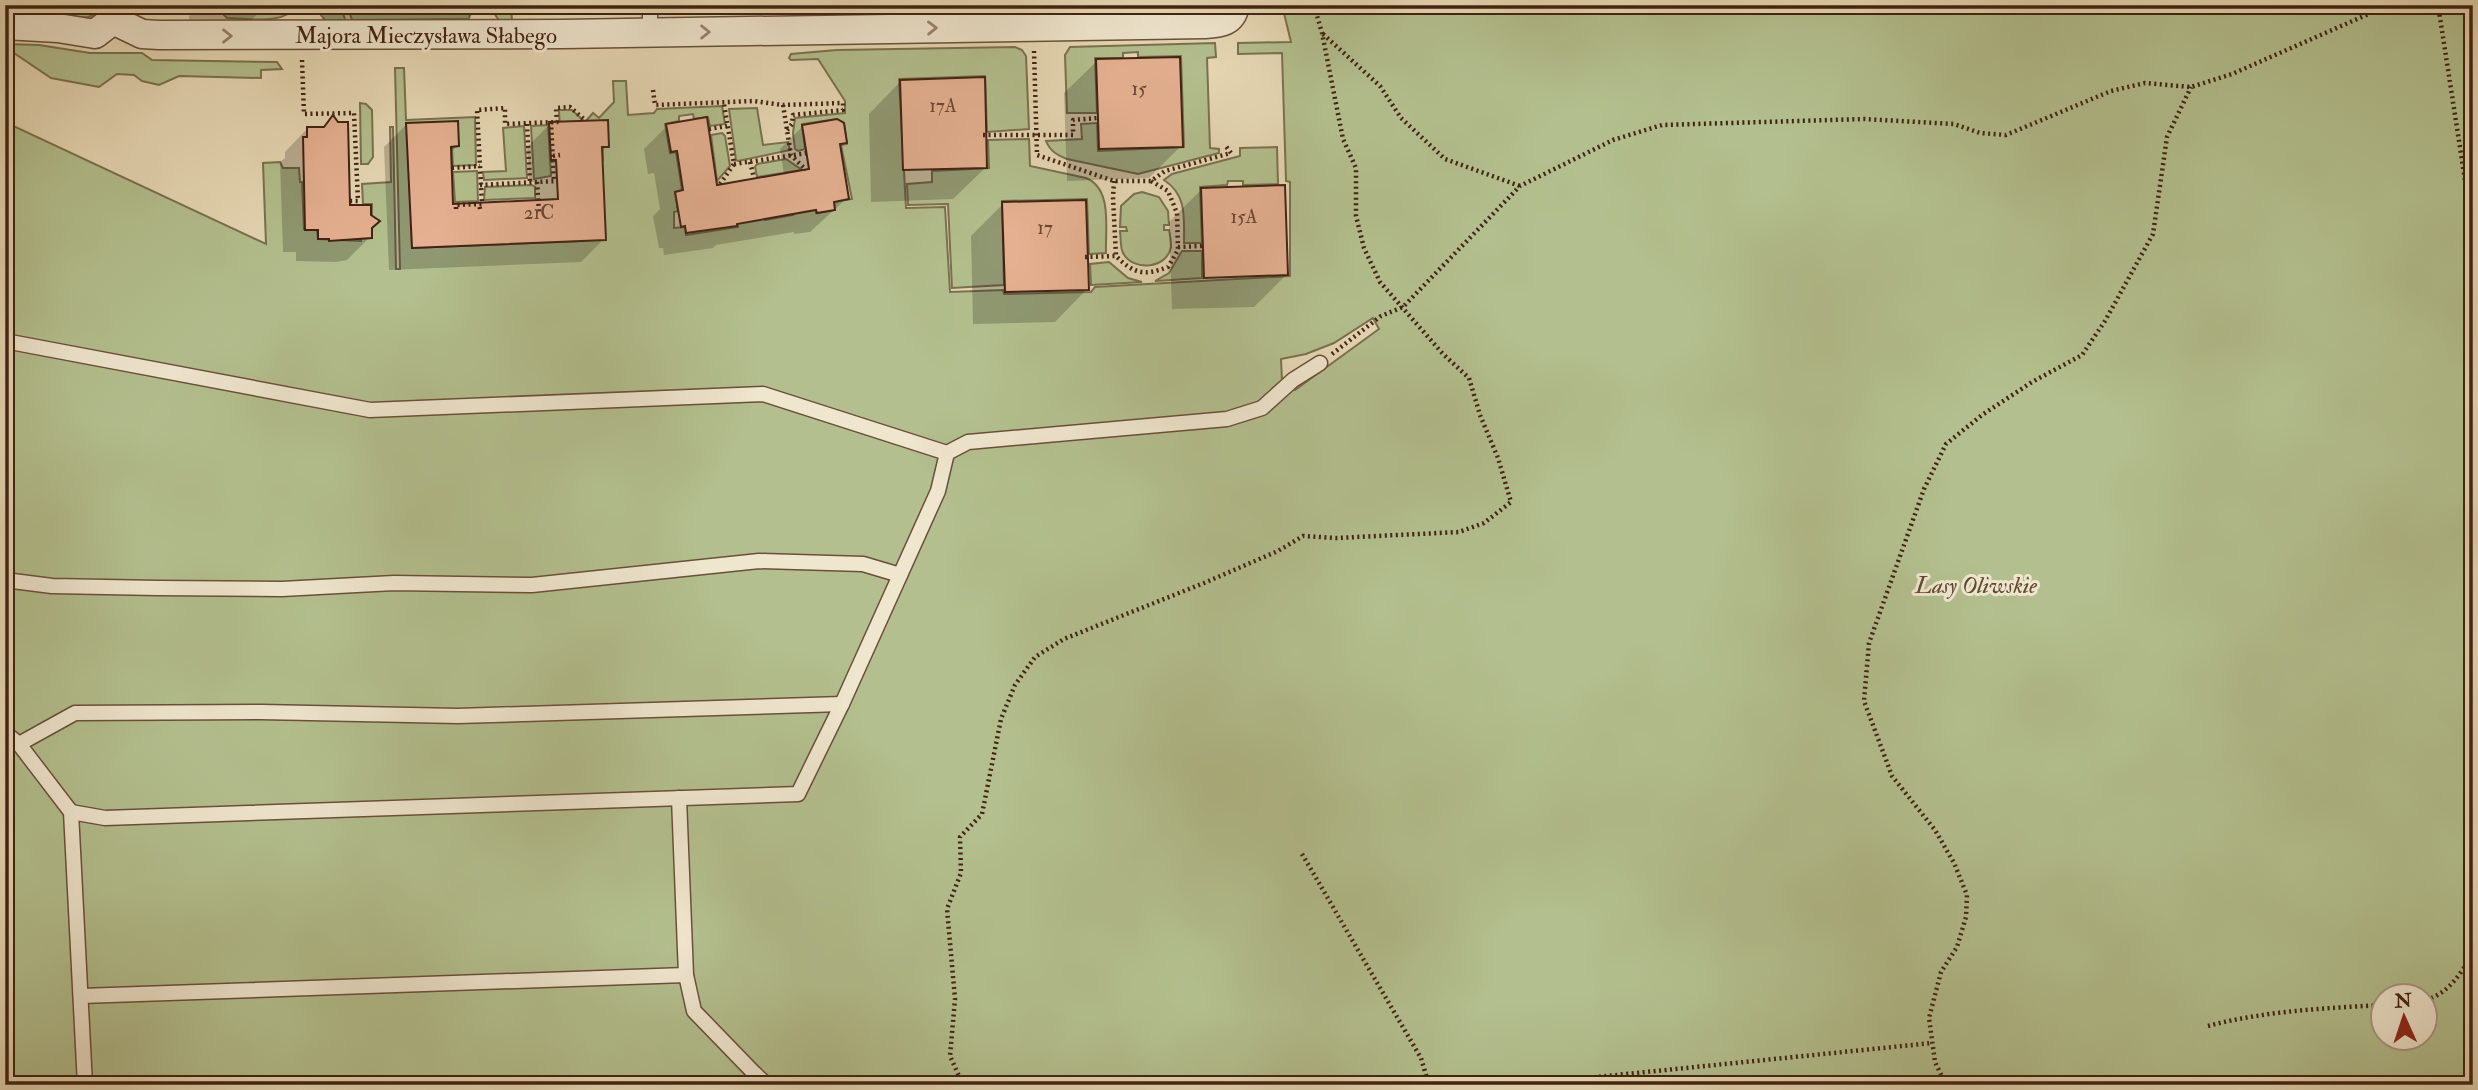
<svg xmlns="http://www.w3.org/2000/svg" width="2478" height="1090" font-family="'IM FELL Double Pica',serif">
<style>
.green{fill:#b3bf8e;stroke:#7a7150;stroke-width:2;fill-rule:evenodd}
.shadow{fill:#0003}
.building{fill:#e4b091;stroke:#402312;stroke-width:2}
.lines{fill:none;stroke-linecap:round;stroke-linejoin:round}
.service-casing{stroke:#6a503a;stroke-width:17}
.minor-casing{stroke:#6a503a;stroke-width:31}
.path{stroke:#402312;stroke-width:4.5;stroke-dasharray:2 3.5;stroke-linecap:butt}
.service{stroke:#efe6ce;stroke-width:14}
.minor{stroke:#efe6ce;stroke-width:28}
.oneway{stroke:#988470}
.labels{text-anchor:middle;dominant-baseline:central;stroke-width:6;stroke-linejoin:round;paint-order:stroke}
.number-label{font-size:19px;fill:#694632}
.street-label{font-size:23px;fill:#402312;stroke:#efe6ce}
.park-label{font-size:23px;font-style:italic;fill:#5d4a31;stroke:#efe6ce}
</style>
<rect width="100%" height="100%" fill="#e6d8b4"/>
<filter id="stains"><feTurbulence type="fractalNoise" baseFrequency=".00286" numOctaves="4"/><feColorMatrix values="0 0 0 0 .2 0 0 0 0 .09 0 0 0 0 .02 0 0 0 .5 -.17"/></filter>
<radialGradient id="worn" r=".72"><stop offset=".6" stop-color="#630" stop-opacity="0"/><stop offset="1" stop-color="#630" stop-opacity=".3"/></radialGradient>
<!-- green -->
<g class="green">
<path d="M 56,5 L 108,5 C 93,21 70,23 56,5 Z"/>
<path d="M 292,5 L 296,6 C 284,26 247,18 227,18 L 224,15 L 223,9 L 288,10 Z"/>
<polygon points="319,5 340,5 347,25 327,23 321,15"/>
<polygon points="347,5 472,5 469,19 352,20"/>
<polygon points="494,5 511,5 512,21 500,22 494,13"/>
<polygon points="521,5 553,5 550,12 521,12"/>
<polygon points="657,5 777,5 777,6 657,8"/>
<path d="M 1282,5 L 2473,5 L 2473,1085 L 5,1085 L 5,122 L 266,244 L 263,163 L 280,162 L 283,168 L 299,168 L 300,182 L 302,182 L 304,229 L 317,230 L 318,239 L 361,241 L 361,238 L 372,238 L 372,204 L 363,204 L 362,184 L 391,182 L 390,127 L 393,127 L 396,269 L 400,269 L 395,68 L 404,68 L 406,120 L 475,117 L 476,165 L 453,166 L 451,129 L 410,131 L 412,248 L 579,241 L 595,161 L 603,160 L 602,130 L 560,131 L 559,110 L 572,110 L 585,122 L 593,113 L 599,118 L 614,102 L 613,81 L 626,81 L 628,115 L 654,113 L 657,109 L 722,106 L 725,124 L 710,126 L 708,117 L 694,119 L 693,114 L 679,116 L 679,121 L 665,124 L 670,153 L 676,152 L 682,190 L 675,192 L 678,211 L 674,212 L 674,228 L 685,227 L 686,235 L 738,227 L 737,218 L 763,214 L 765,220 L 793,215 L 792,209 L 815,206 L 816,213 L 835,210 L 834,202 L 852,199 L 841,145 L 847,144 L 844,123 L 837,119 L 802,124 L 805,149 L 798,151 L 795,149 L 793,133 L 795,118 L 845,113 L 845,101 L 818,59 L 791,60 L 789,58 L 791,54 L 837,50 L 1015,47 L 1022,50 L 1026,56 L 1029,129 L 987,132 L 985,76 L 899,79 L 906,208 L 945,207 L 950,292 L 1003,290 L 1004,294 L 1091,292 L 1095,287 L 1290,276 L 1290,182 L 1286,181 L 1282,53 L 1238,54 L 1238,43 L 1291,42 ZM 1373,318 L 1379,329 L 1295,390 L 1282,380 L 1281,359 L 1306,354 L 1334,343 ZM 2384,996 L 2426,996 L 2426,1038 L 2384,1038 Z"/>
<path d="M 1215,43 L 1216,57 L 1207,58 L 1210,148 L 1219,149 L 1219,153 L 1138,174 L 1067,159 C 1057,155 1050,151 1046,141 L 1082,139 L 1081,124 L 1097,123 L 1098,151 L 1184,147 L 1181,56 L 1138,57 L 1138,52 L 1123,53 L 1123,58 L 1095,58 L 1097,113 L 1067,113 L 1065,55 L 1070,47 Z"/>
<polygon points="5,44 39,45 90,53 142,53 152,60 277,62 282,69 261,70 261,78 179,76 159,85 142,81 134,75 117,74 99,87 51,78 5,47"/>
<polygon points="360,103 366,104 372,110 373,157 368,164 361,164"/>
<polygon points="757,108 763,145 788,142 790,150 738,161 736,160 729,109"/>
<polygon points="548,125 551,176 534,179 531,126"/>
<polygon points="524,126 527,178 484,180 483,172 506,171 503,128"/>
<polygon points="722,133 725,136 730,166 717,181 711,135"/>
<path d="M 1029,139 L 1030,166 L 1086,178 C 1113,189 1105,229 1106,253 L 1089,254 L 1087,199 L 1002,201 L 1004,285 L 952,288 L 948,204 L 908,205 L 907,184 L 932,182 L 932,171 L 989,168 L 988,140 Z"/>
<path d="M 1277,147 L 1278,184 L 1243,185 L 1243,181 L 1228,181 L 1227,185 L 1200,187 L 1202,243 L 1184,243 C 1184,217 1187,195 1164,180 L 1172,174 L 1240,156 L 1240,148 Z"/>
<polygon points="786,159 802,170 757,177 755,167 757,164"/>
<polygon points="477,171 478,201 455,202 453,172"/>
<polygon points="532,185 535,187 535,198 484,200 485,187"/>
<path d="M 1142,192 L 1159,197 L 1168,211 L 1169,225 L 1164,225 L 1164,230 L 1169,230 C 1170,235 1171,241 1171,247 C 1167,269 1133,272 1123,253 C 1120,247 1121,238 1120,231 L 1127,231 L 1126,227 L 1120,227 L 1121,206 L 1134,194 Z"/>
<polygon points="1182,251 1202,251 1202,278 1155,281 1169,273"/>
<polygon points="1109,262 1128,278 1142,282 1091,285 1090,264"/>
</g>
<!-- shadow -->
<g class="shadow">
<polygon points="189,5 266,5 245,27 189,27"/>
<polygon points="323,5 481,5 461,26 323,26"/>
<polygon points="849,5 1094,5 1078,21 850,29"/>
<polygon points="1097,61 1181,146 1149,178 1067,181 1064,93"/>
<polygon points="901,81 986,167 953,199 871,202 869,114"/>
<polygon points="333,118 349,207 370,228 370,237 347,260 336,262 296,261 296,252 283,252 280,162 285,158 285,152 307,129 322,129"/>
<polygon points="407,124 457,146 449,154 452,206 535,202 534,182 529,182 527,147 550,124 607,146 600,153 604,239 581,262 389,270 384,147"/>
<polygon points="667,126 715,187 784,175 780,149 803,126 845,143 839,148 847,198 810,232 794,234 794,232 716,245 713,248 664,255 663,248 659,248 653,216 660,209 654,173 648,174 644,149"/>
<polygon points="1202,189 1286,275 1254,307 1172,309 1169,222"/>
<polygon points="1003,204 1087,289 1055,322 973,324 971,236"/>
</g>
<!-- building -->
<g class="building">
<polygon points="1180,57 1183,147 1099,149 1096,59"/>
<polygon points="985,77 987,168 903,170 900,80"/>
<polygon points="333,115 338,122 348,122 350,205 371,205 371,215 380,221 372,228 372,238 329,241 329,239 318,239 318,230 305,230 303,137 307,137 307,127 324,127"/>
<polygon points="707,117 717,185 809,169 802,125 837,119 844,123 847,143 840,144 849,199 834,202 835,210 817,213 816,210 737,224 737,226 686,233 685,226 681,227 675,192 683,190 677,151 671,152 666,124"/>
<polygon points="608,120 609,147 602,147 606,240 412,248 406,123 458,121 459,146 451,147 453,204 558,199 556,160 551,160 549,122"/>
<polygon points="1285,185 1288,275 1204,278 1201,188"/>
<polygon points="1086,200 1089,290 1005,292 1002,202"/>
</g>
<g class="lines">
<!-- service casing -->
<g class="service-casing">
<g id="service">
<polyline points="650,5 650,32"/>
<polyline points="5,341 370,410 763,394 947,453 968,442 1227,419 1262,408 1293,380 1320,363"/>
<polyline points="5,580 52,586 158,588 282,589 394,583 532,585 759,561 863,564 900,575"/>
<polyline points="5,733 19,744 71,812 85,1085"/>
<polyline points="19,744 75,713 261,712 458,716 842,704"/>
<polyline points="679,798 686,975 694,1011 755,1074"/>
<polyline points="71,812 105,818 798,794 842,704 938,491 947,453"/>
<polyline points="81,996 686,975"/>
<polyline points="751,1085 755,1074 767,1085"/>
</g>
</g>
<!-- minor casing -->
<g class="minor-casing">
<g id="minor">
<path d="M 113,20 L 142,34 L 159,35 L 563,34 L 1205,24 C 1221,23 1232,22 1235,5"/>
<polyline points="5,25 58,28 95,34 113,20 124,5"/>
</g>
</g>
<!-- path -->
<g class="path">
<polyline points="2435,5 2439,11 2473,232"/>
<polyline points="1258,13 1298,5"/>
<polyline points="1323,34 1380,86 1401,118 1445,159 1520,186"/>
<polyline points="1034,51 1037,155 1114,181 1151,181 1165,171 1231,153 1225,145"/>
<polyline points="302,60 304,114 354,113 358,201 350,201"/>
<polyline points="653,90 655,105 753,101 783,105 843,103"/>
<polyline points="783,105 791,155 806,170"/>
<polyline points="551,122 554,182"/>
<polyline points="527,124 530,182"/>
<polyline points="709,129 727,126"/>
<polyline points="787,130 792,124 793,115 843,110 843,103"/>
<polyline points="983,135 1073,135 1073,120 1098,118"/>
<polyline points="553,156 560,155"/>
<polyline points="750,162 754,178"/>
<polyline points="734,164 807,153"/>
<polyline points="452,168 480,166"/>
<path d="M 1114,181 L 1113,197 L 1116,256 C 1134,274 1144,276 1168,267 L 1178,250 L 1177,213 L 1168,191 L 1151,181"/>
<polyline points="537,182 539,213"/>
<polyline points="720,184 734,164 724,104"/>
<polyline points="480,185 557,181"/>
<polyline points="456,209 456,205 479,204"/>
<polyline points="480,209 479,204 482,204 477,110 505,108 505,124 557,122 556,108 570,107 585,120"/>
<polyline points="1178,247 1203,246"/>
<polyline points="1085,257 1116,256"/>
<polyline points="1332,354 1381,316 1403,307 1520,186 1613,140 1662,125 1864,119 1954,124 1980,133 2006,135 2111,91 2145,83 2191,87 2232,74 2389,5"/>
<polyline points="1302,854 1421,1058 1429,1085"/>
<path d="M 2426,1000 C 2449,993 2460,974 2473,954"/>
<path d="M 2208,1026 C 2264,1011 2326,1008 2384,1005"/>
<polyline points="1577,1079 1932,1043"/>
<polyline points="963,1085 950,1056 955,999 947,909 961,873 960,837 982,814 1001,719 1015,685 1035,657 1064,639 1204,583 1278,551 1303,536 1336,538 1459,532 1484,523 1511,502 1498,458 1480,415 1469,378 1443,354 1380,282 1364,248 1356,216 1356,168 1343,139 1322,33 1314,5"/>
<polyline points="1946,1085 1935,1062 1929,1018 1941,972 1957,947 1966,917 1967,895 1954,863 1935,830 1892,776 1864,701 1869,643 1924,489 1946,444 1982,415 2032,382 2082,355 2105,321 2153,234 2167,137 2191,87"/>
</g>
<!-- service -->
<use href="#service" class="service"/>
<!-- minor -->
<use href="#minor" class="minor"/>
</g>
<!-- one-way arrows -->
<defs><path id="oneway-chevron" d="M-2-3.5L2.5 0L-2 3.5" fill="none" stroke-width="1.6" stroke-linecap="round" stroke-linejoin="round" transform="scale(1.75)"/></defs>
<g class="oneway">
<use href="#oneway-chevron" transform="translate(932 28) rotate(-1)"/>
<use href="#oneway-chevron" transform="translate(705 32)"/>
<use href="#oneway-chevron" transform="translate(227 36)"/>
</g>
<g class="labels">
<!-- number labels -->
<g class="number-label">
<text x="1139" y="89">15</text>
<text x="943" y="106">17A</text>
<text x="539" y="213">21C</text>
<text x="1244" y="217">15A</text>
<text x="1045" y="228">17</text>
</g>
<!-- street labels -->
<g class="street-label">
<text x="426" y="35">Majora Mieczysława Słabego</text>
</g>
<!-- park labels -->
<g class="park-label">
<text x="1976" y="585">Lasy Oliwskie</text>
</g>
</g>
<!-- margin -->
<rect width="2478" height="1090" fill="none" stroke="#e6d8b4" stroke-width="28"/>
<rect x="7" y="7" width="2464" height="1076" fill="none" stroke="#402312" stroke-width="3.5"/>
<rect x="14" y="14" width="2450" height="1062" fill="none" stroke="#402312" stroke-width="2"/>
<!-- north arrow -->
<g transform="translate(2404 1017) rotate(357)"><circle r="33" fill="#efe6ce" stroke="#a99883" stroke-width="2"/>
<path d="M0-5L12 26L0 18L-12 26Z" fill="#8f2418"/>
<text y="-10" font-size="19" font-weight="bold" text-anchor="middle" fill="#402312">N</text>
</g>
<rect width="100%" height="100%" filter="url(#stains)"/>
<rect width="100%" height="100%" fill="url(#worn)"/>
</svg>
